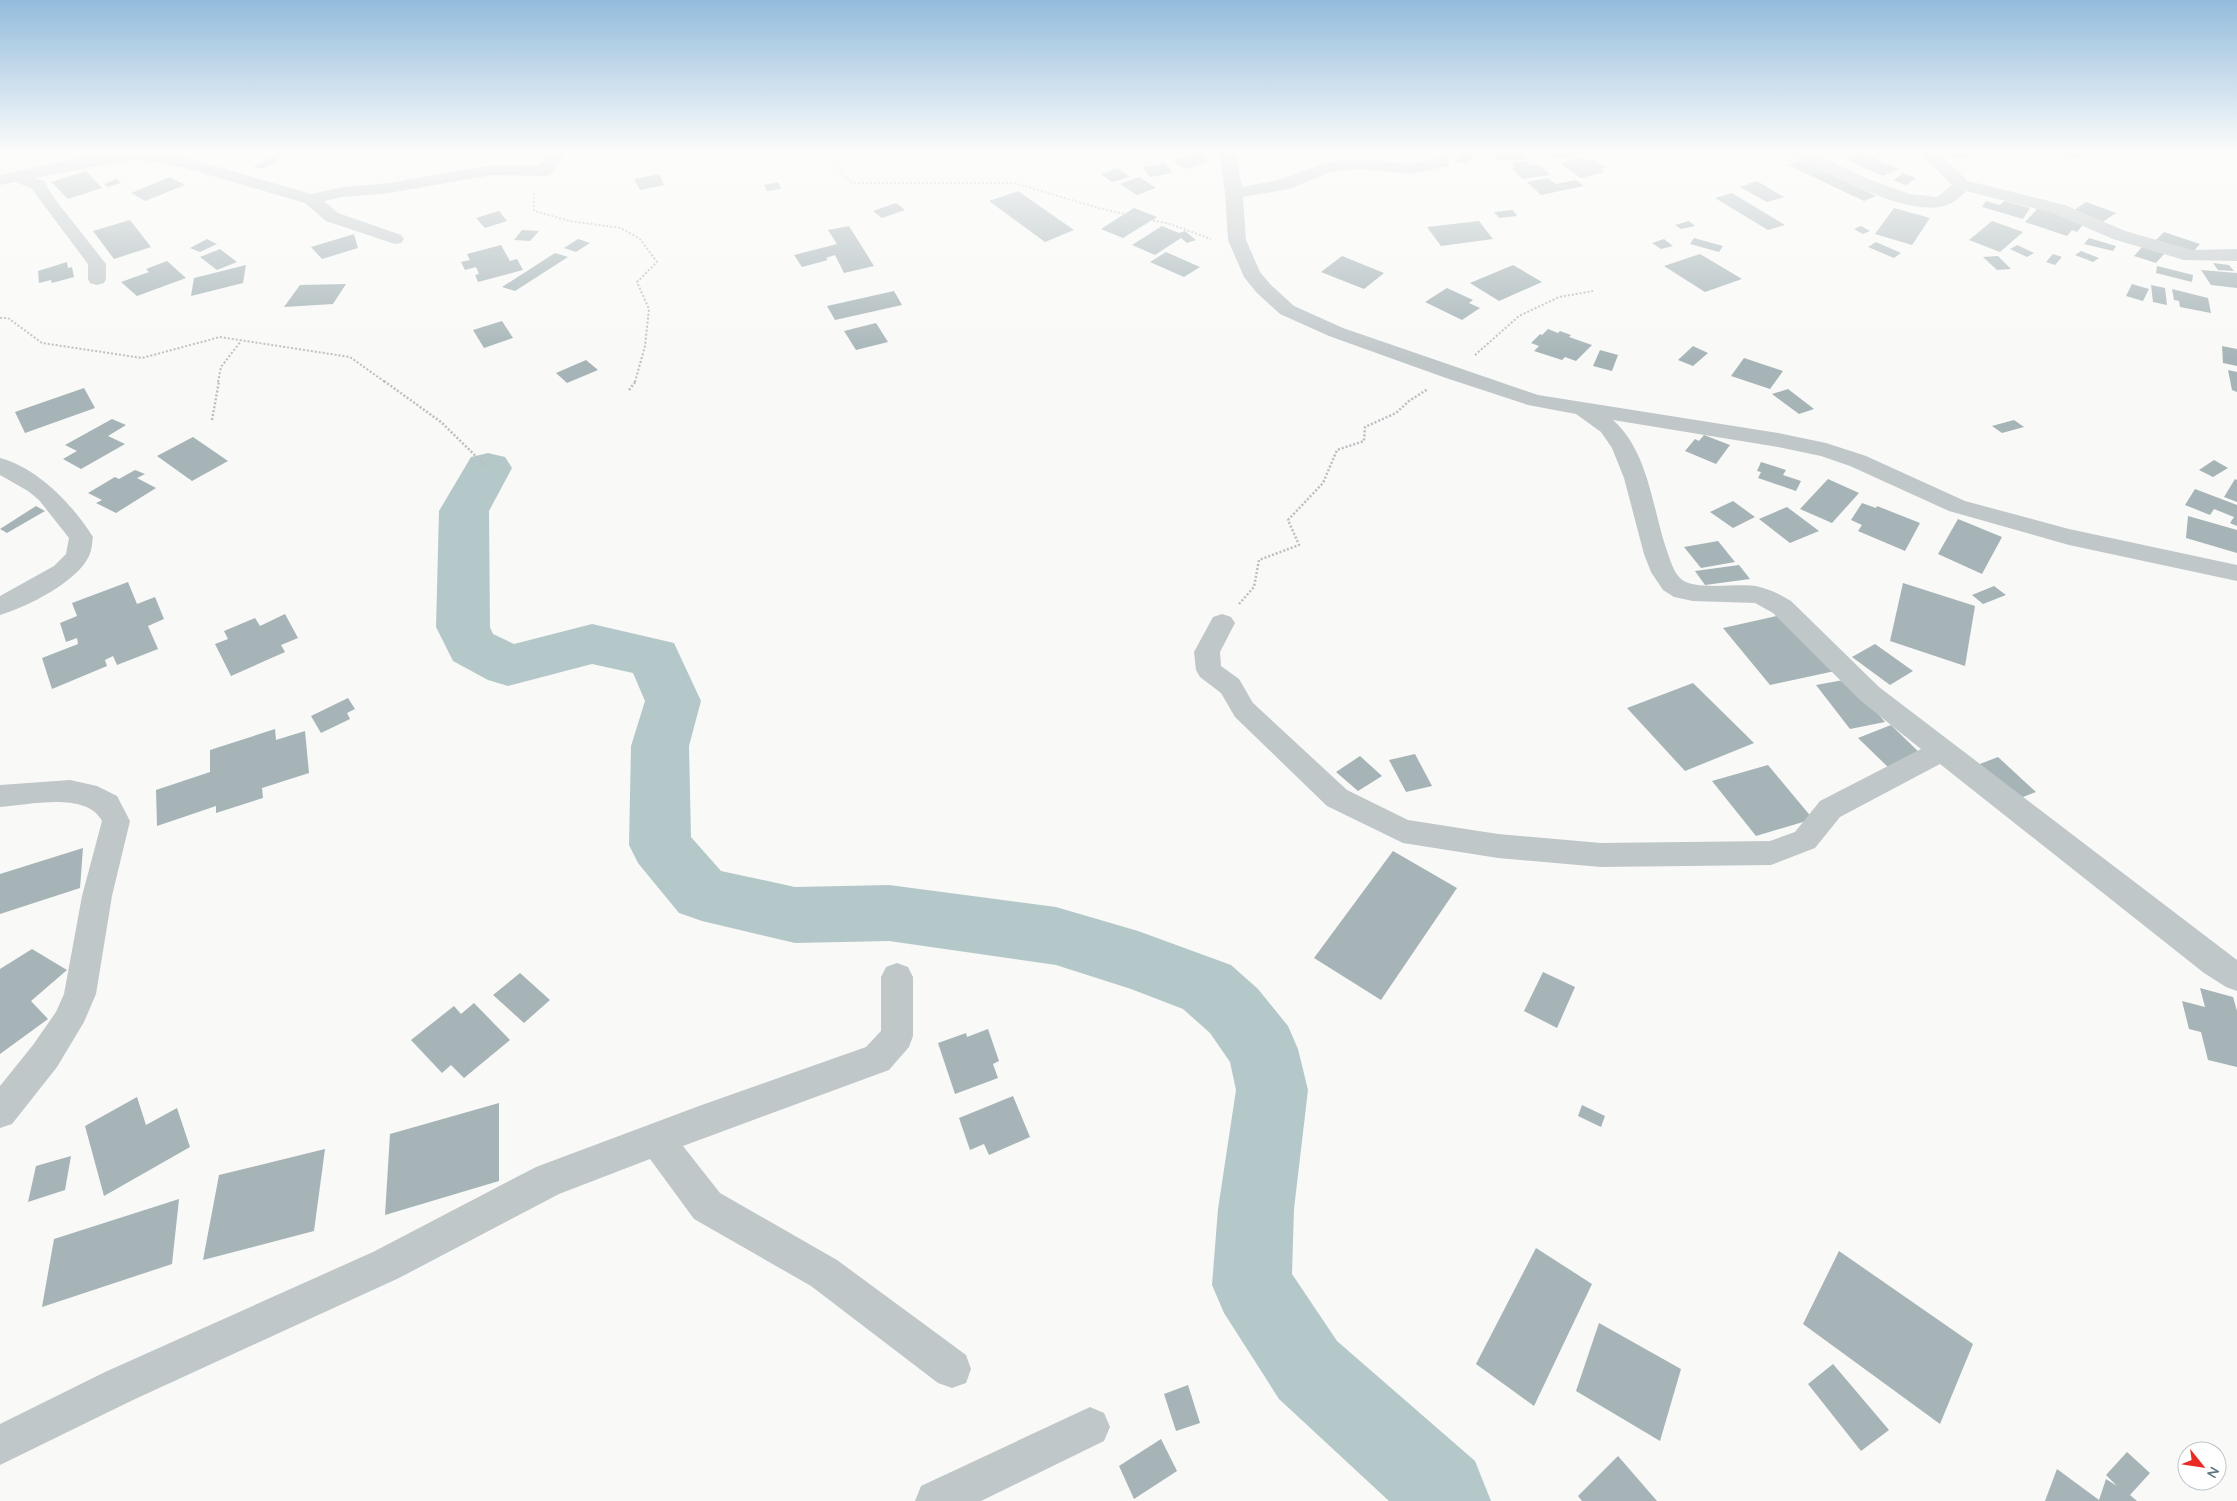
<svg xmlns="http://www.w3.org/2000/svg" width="2237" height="1501" font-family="Quicksand,sans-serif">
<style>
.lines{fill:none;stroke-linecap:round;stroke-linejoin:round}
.river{fill:#b5c8c9;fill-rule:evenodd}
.building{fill:#a6b4b7}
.path-far1{stroke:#babfc1;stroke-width:2;stroke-dasharray:2 2;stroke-linecap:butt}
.path{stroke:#babfc1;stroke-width:2.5;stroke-dasharray:2 2;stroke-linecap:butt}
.minor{fill:#c0c7c9;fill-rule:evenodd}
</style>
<rect width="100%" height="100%" fill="#f9f9f7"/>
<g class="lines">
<!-- river -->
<polygon class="river" points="488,453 505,457 512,468 489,511 490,627 493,634 514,644 592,624 674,643 701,701 689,746 691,837 721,871 795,887 889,885 1056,907 1138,931 1231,965 1258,989 1288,1026 1298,1049 1308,1090 1294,1209 1292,1274 1337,1341 1475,1461 1491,1501 1389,1501 1279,1399 1224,1313 1212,1285 1218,1209 1236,1090 1230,1062 1210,1033 1183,1009 1131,989 1056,965 889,941 795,943 702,921 679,913 638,863 629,845 631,746 645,701 633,673 592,664 508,686 488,680 453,661 436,627 439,511 471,457"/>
</g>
<!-- building -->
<g class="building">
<polygon points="226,150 252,150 247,154 222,154"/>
<polygon points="1492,150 1522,150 1528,159 1499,161"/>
<polygon points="1544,150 1579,150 1582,153 1573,154 1576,156 1553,159"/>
<polygon points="1948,150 1963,150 1969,158 1954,158"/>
<polygon points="2059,150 2077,150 2085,157 2068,158"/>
<polygon points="1467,151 1477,154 1465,164 1455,161"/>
<polygon points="1197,152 1210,161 1185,169 1172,160"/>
<polygon points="1861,152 1899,169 1883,176 1845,159"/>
<polygon points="273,157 279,160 261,169 253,166"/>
<polygon points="1582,158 1587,161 1593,159 1606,168 1600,169 1604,172 1581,178 1560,163"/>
<polygon points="1801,160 1876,196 1864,201 1788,165"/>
<polygon points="1526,161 1531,165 1538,164 1550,175 1523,179 1511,168 1515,167 1511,163"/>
<polygon points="1165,163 1173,173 1150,177 1142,167"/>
<polygon points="1118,168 1130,177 1112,182 1100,174"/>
<polygon points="86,171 102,188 68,199 51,182"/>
<polygon points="1903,173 1916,178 1906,185 1893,180"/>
<polygon points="659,174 664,185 640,190 634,179"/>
<polygon points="170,177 185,185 145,201 131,193"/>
<polygon points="1139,177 1156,188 1137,195 1120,184"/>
<polygon points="1548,178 1556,184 1576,180 1584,186 1541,195 1527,182"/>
<polygon points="117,179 121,183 108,187 104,184"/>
<polygon points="1757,181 1784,197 1767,202 1740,187"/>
<polygon points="778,182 781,189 767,191 764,185"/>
<polygon points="1018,191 1074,230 1045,242 989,201"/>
<polygon points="1732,193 1785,225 1768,230 1715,198"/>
<polygon points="1986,201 2000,205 2004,201 2030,208 2023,219 1982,207"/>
<polygon points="2086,202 2116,213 2101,223 2071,212"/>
<polygon points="896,203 905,210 882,218 873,211"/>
<polygon points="2040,206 2086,221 2077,232 2072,230 2067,236 2025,222"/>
<polygon points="1134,208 1157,217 1123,238 1101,229"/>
<polygon points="1894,208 1930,218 1912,245 1875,234"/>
<polygon points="1513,210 1517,216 1499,218 1494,212"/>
<polygon points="499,211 507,221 485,228 476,218"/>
<polygon points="130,220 151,247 114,259 93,231"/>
<polygon points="1479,221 1493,239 1441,246 1427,227"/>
<polygon points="1689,221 1695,226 1681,229 1675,225"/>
<polygon points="1992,221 2023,232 2000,252 1969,240"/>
<polygon points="849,226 874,266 844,273 835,255 826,258 828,260 802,267 794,255 837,244 828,230"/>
<polygon points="1162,226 1179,233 1185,231 1196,240 1187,243 1181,238 1155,255 1132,245"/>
<polygon points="1861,226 1870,231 1863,234 1854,229"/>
<polygon points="522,230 539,231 530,241 514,240"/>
<polygon points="2164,232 2200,244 2191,254 2155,241"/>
<polygon points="354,234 358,248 322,259 311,247"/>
<polygon points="1694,238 1723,246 1719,252 1690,244"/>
<polygon points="2089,238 2116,246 2113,251 2084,244"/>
<polygon points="207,239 217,244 200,252 190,248"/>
<polygon points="578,239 590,243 576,252 564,248"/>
<polygon points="1664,239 1673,246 1661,249 1652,243"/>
<polygon points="1876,242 1901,253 1894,258 1868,247"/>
<polygon points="501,245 510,261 517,259 523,270 478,282 475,275 479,274 476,267 465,270 461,262 470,260 467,254"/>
<polygon points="2017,245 2034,253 2027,257 2010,249"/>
<polygon points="2143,246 2165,253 2156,263 2134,256"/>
<polygon points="220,249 237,262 217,270 200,257"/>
<polygon points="2081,251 2099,258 2093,262 2075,255"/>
<polygon points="1166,252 1200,267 1184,277 1150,262"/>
<polygon points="555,253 568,257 515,291 502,287"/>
<polygon points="1700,254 1742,279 1705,292 1664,266"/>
<polygon points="2053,254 2062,257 2055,265 2046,262"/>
<polygon points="1342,256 1384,273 1364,289 1321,272"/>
<polygon points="1998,256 2011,269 1997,270 1983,257"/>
<polygon points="167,261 186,278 137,296 121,282 149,272 146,269"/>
<polygon points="67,262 68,268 72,267 74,277 52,283 51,280 39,283 38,271"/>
<polygon points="2213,263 2229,265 2234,271 2218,270"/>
<polygon points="246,265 243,283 191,296 194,278"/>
<polygon points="1513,265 1542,282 1499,301 1470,283"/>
<polygon points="2157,266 2193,275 2192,282 2156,273"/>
<polygon points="2201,270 2237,273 2237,288 2211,285"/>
<polygon points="346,284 333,304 284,307 300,285"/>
<polygon points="2132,284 2149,289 2143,301 2126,296"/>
<polygon points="2151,285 2165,288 2167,305 2153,302"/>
<polygon points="1447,288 1473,300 1469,303 1480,308 1462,320 1425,302"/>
<polygon points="2172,289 2208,298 2211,313 2180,307 2179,301 2174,300"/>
<polygon points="894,291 902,305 835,320 827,306"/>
<polygon points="502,321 513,338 484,348 473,330"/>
<polygon points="876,323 888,342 856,350 844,331"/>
<polygon points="1548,329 1558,333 1560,331 1571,335 1569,337 1592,345 1576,361 1565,357 1562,360 1534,351 1539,346 1531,343 1540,334 1542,335"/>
<polygon points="1693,346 1708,353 1693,366 1678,360"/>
<polygon points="2222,346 2237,349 2237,366 2223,363"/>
<polygon points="1600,350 1618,355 1612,371 1593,366"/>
<polygon points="1744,358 1783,371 1770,389 1731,376"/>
<polygon points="586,360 598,370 567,383 556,373"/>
<polygon points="2228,370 2237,372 2237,392 2232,390"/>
<polygon points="84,388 95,408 25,433 15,412"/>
<polygon points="1788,389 1814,409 1799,414 1772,394"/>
<polygon points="112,419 126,425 108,436 125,444 81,469 63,459 77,451 65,445"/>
<polygon points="2014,420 2024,427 2002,433 1992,426"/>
<polygon points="1704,435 1730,445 1716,464 1685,451 1695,439 1699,441"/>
<polygon points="193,437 228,461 192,481 157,456"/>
<polygon points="2214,460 2228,468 2213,477 2199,470"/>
<polygon points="1761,462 1786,470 1783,475 1801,481 1796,491 1758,478 1761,472 1757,471"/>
<polygon points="135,470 145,474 137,478 156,488 116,513 96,503 102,500 88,493 115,477 119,479"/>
<polygon points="1828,479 1859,493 1832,523 1800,509"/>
<polygon points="2235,479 2237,480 2237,502 2224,497"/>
<polygon points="2195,489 2237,505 2237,526 2230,523 2234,517 2214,509 2210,515 2185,505"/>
<polygon points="1733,501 1755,517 1733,528 1710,512"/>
<polygon points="1862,503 1876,508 1877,506 1920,523 1905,551 1858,531 1862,525 1851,520"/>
<polygon points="36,506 45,511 7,533 0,529"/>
<polygon points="1787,507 1819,531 1790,543 1759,519"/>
<polygon points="2188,516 2237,530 2237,553 2186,538"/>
<polygon points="1958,519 2002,537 1982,574 1938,554"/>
<polygon points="1718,541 1735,562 1701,568 1684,547"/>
<polygon points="1739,565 1750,579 1705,585 1695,571"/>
<polygon points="128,582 137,604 155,597 164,619 148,626 158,649 117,665 113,656 105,660 107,666 52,689 42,658 78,644 77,638 66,642 60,623 77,616 72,603"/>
<polygon points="1903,583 1975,606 1965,666 1890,641"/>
<polygon points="1994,586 2006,595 1983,604 1972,595"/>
<polygon points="285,614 298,638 281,645 285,652 231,676 215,644 228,639 224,631 255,618 260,626"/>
<polygon points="1786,614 1835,671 1770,685 1723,628"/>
<polygon points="1875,644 1913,671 1890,685 1852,657"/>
<polygon points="1849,679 1885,722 1850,729 1816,685"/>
<polygon points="1693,683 1754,743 1685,771 1627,708"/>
<polygon points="348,698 355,709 347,713 350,719 321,733 311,716"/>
<polygon points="1891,725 1923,756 1890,769 1858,738"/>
<polygon points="275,729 276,740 305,731 309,773 262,788 263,798 216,813 216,806 157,826 156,790 210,772 210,750"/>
<polygon points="1415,754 1432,786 1406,792 1389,760"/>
<polygon points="1360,756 1382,776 1358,791 1336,772"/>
<polygon points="1998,757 2036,792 2010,802 1972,767"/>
<polygon points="1768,765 1813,819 1756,836 1712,781"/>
<polygon points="83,848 80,888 0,914 0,874"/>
<polygon points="1393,851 1457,888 1381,1000 1314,958"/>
<polygon points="32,949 67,970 31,1001 48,1019 0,1054 0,969"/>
<polygon points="1543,972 1575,987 1557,1028 1524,1011"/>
<polygon points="520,973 550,1000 524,1023 493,995"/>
<polygon points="2200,988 2233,997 2237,1011 2237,1067 2208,1060 2201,1032 2189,1029 2182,1001 2205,1007"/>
<polygon points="474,1003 510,1040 464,1078 451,1065 442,1073 411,1040 454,1006 461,1014"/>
<polygon points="988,1029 999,1061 993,1064 998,1078 955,1094 938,1043 966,1033 967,1037"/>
<polygon points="1013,1096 1030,1137 989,1155 984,1144 970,1150 959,1118"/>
<polygon points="137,1097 146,1125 177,1108 190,1147 104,1196 85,1126"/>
<polygon points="499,1103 499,1181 385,1215 390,1134"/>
<polygon points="1582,1105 1605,1116 1601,1127 1578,1116"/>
<polygon points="325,1149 314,1231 203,1260 219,1175"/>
<polygon points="71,1156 65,1190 28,1202 36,1166"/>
<polygon points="179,1199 172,1264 42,1307 54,1239"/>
<polygon points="1536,1248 1592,1284 1534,1406 1476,1364"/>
<polygon points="1839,1251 1973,1344 1940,1424 1803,1324"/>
<polygon points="1599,1323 1681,1369 1660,1441 1576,1391"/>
<polygon points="1833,1364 1889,1430 1861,1451 1808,1384"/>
<polygon points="1188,1385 1200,1423 1176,1431 1164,1394"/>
<polygon points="1161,1439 1177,1471 1134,1499 1119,1466"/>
<polygon points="2127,1452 2150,1473 2130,1495 2137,1501 2045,1501 2057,1469 2099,1500 2106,1479 2117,1486 2106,1475"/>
<polygon points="1618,1456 1657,1501 1582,1501 1578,1496"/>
</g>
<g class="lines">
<!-- path-far1 -->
<g class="path-far1">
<polyline points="820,150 852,183 1014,183 1102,209 1170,224 1211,239"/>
<polyline points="534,193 534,211 570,221 621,228 640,239 657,262 637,282 649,309 645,346 635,382"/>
<polyline points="0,318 8,318 42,343 142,358 220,337 350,357 385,382"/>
<polyline points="1475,355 1519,316 1559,297 1593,291"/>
<polyline points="218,382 221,367 241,341"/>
</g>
<!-- path -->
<g class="path">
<polyline points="384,381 441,422 488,468"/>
<polyline points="629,390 636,381"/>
<polyline points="212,420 219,381"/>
<polyline points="1239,604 1254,587 1259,560 1299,545 1288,520 1323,483 1337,450 1364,441 1365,427 1396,413 1409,401 1428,389"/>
</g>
<!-- minor -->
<g class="minor">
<polygon points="128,150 142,150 184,157 311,194 343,187 389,183 492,165 539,166 551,150 567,150 550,175 544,176 492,175 389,193 343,197 324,201 338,213 401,235 404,239 401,243 395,244 326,221 305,203 182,167 135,159 35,178 44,181 54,198 106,264 106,279 104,283 97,285 90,283 88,279 88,264 31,188 15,182 0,185 0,175 78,158"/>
<path d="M 1219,150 L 1235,150 L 1242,187 L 1279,180 L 1328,162 L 1359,159 L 1412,164 L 1442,157 L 1448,158 L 1450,162 L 1448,166 L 1412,174 L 1359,169 L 1331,172 L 1289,189 L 1243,197 L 1246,240 L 1260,272 L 1270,284 L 1294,306 L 1343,328 L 1538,395 L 1778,433 L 1826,443 L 1866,456 L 1965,501 L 2069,529 L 2237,565 L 2237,581 L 2069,545 L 1949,511 L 1850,466 L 1821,456 L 1778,447 L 1613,420 C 1648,451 1652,506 1666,548 C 1670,559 1673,572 1681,579 C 1695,591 1737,583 1756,586 C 1769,589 1780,594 1791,601 L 1879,687 L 2237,960 L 2237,991 L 2226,987 L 2204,973 L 1940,764 L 1840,817 L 1815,848 L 1771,865 L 1601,867 L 1498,858 L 1403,843 L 1327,806 L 1235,717 L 1221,693 L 1200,677 L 1196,670 L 1194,652 L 1213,617 L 1222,614 L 1231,617 L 1235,623 L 1220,652 L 1221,666 L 1239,679 L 1253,703 L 1347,790 L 1408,820 L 1498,834 L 1601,843 L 1770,841 L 1795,832 L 1820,801 L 1921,749 L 1861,701 L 1773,613 L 1755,603 L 1693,601 L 1674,597 L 1663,590 L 1651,572 L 1644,554 L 1624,478 L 1612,448 L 1601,432 L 1576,414 L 1528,405 L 1446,378 L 1329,336 L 1280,314 L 1256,292 L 1244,277 L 1228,240 L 1225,193 Z"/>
<path d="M 1785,150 L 1806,150 L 1871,180 L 1910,194 L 1937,197 L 1952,185 L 1917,150 L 1935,150 L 1968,181 L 2065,205 L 2125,231 L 2192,250 L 2237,249 L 2237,261 L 2184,260 L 2113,239 L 2053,213 L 1966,191 C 1958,199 1951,205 1940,207 C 1900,214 1824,171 1787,153 Z"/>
<path d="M 0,458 C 38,468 73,505 93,537 C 92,543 92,550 89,556 C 77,582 27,607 0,615 L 0,596 L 54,566 L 66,554 L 69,538 L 39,500 L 28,491 L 0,475 Z"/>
<path d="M 70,780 L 97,786 L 117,796 L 130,821 L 112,896 L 96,994 L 84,1022 L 57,1067 L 12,1124 L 0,1128 L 0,1086 L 33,1045 L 56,1012 L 64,994 L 82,896 L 102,821 C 87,791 28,805 0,807 L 0,785 Z"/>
<polygon points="897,963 908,967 913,977 913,1036 909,1047 889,1070 683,1146 720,1193 837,1260 966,1355 971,1369 966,1383 952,1388 938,1383 811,1286 694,1219 650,1159 559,1194 399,1278 133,1400 0,1465 0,1424 105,1372 373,1252 536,1167 699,1106 866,1047 881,1031 881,977 886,967"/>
<polygon points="1090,1407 1104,1413 1110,1427 1104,1441 981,1501 915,1501 921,1486"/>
</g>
</g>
<!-- sky -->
<linearGradient id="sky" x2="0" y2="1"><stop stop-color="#93bcdc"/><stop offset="0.42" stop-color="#fcfcfb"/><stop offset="1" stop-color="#fcfcfb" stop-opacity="0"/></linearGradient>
<rect width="2237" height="360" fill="url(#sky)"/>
<!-- north arrow -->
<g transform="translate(2202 1466) rotate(120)"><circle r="24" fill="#ffffff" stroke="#bfc8cb"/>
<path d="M0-4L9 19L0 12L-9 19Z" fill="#eb2a25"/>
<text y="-8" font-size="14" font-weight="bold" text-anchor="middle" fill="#5e767d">N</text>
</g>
</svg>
